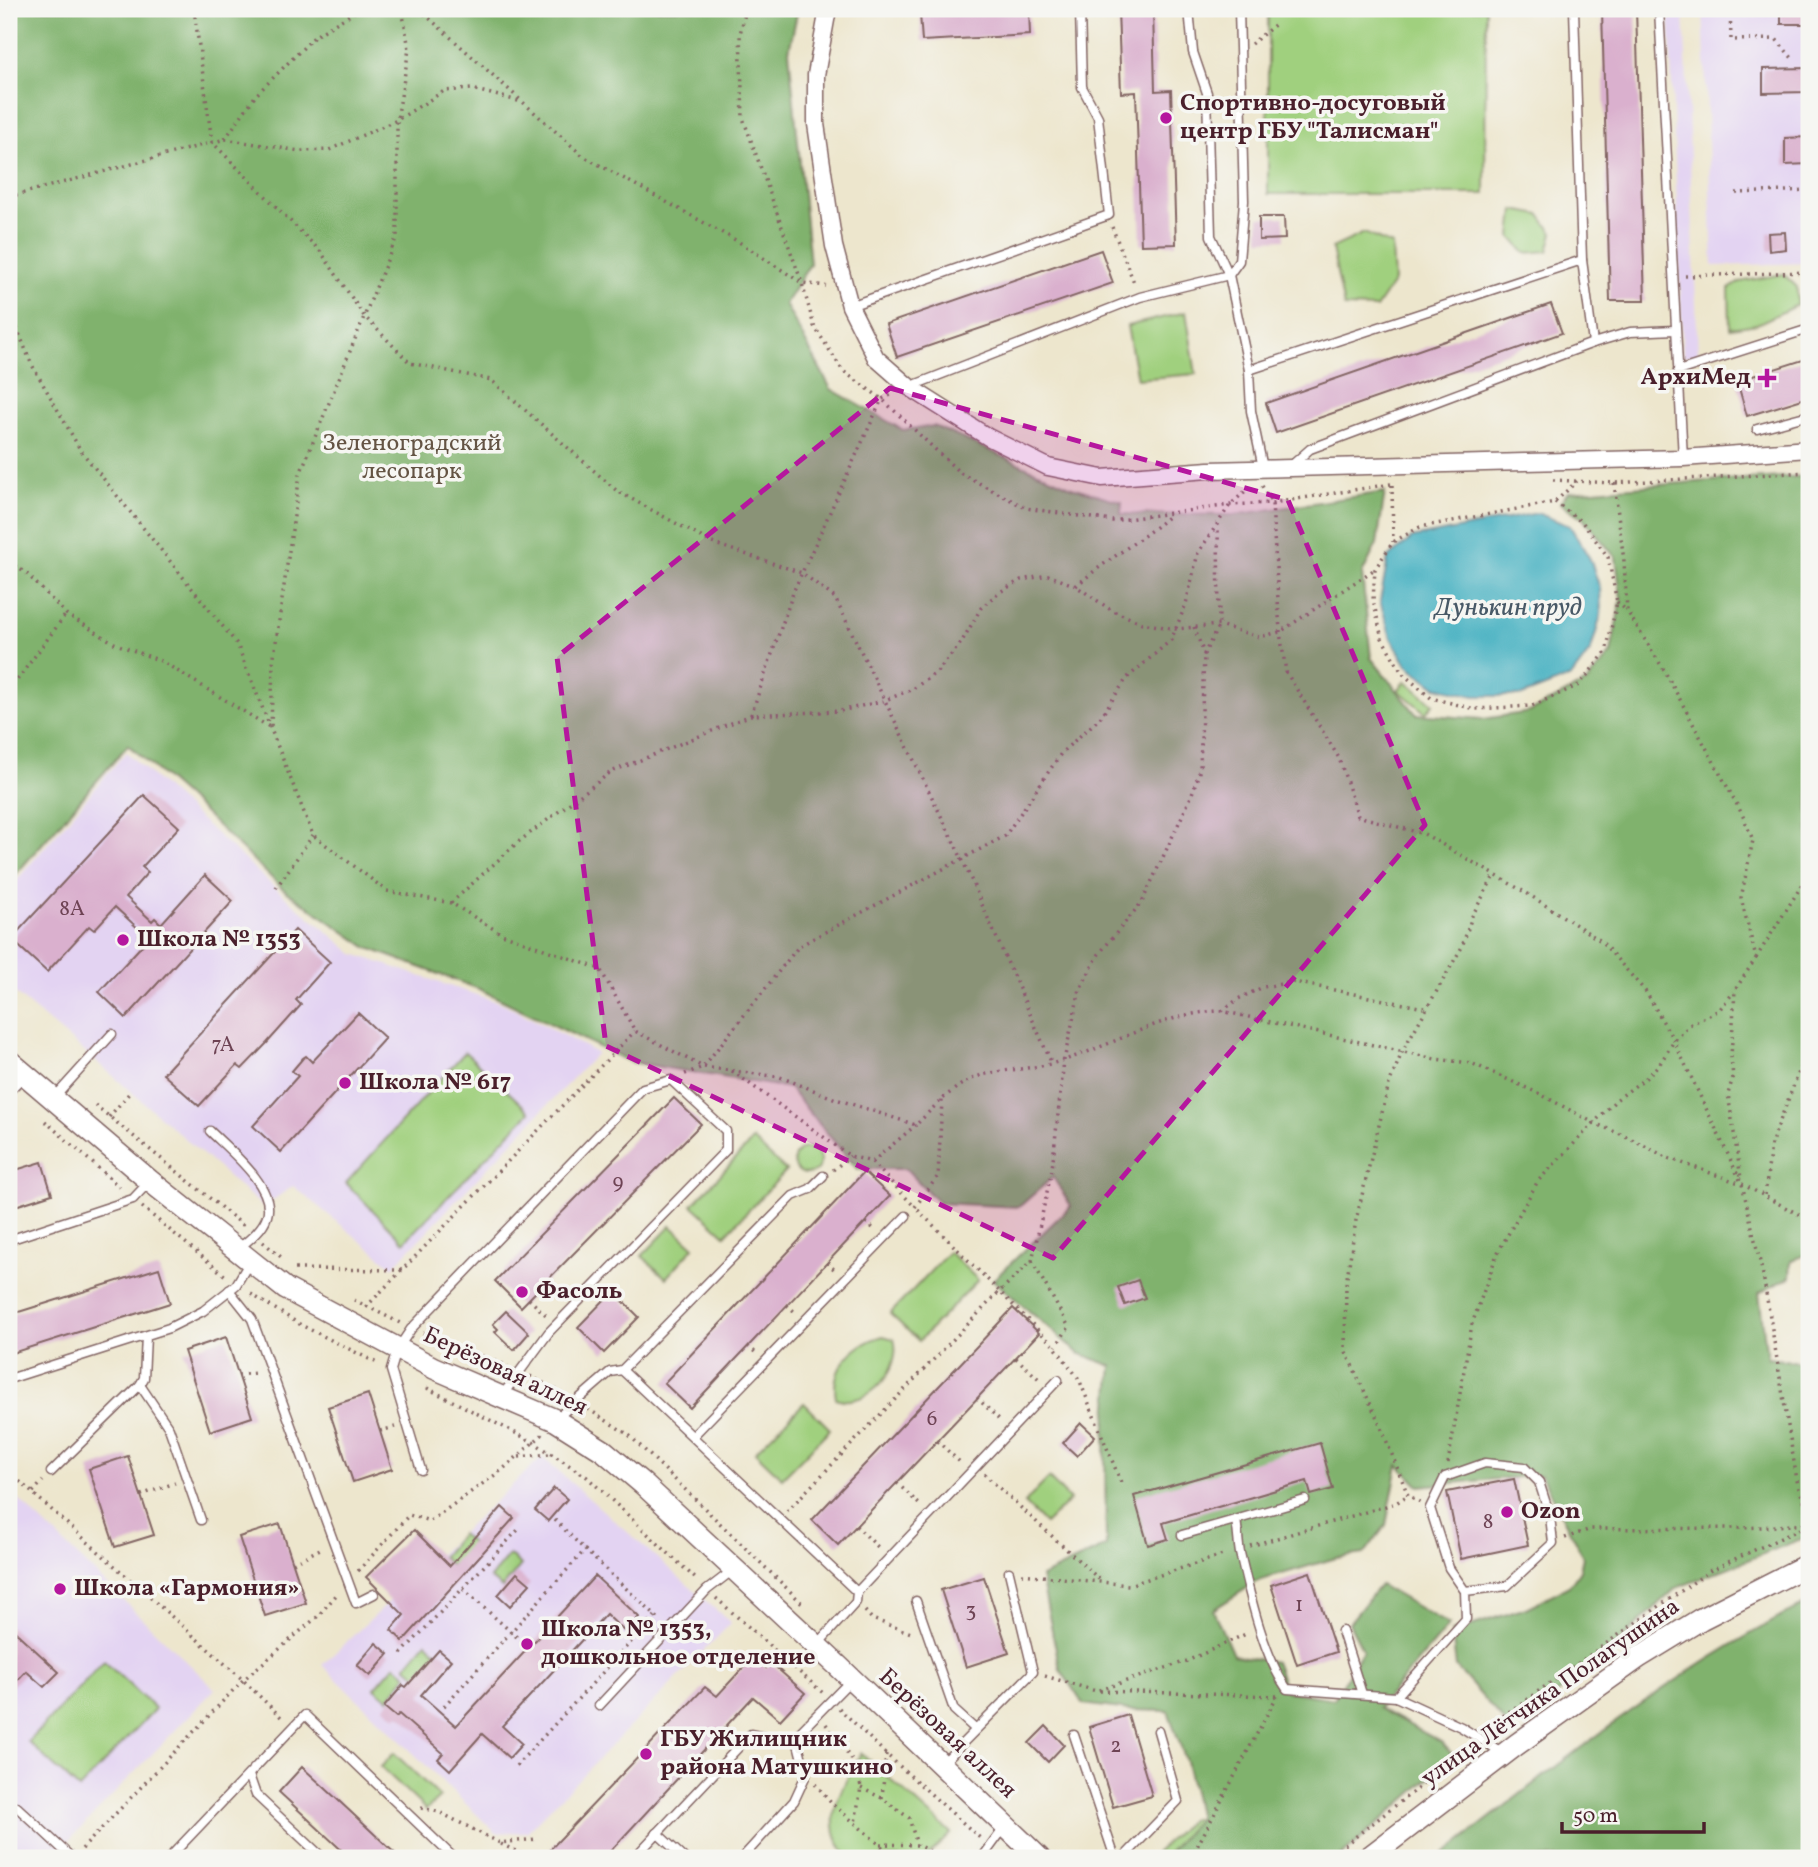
<svg xmlns="http://www.w3.org/2000/svg" width="1818" height="1867" font-family="Vollkorn,serif">
<style>
.built{fill:#e3d3f2}
.green{fill:#a0d07e;stroke:#757854;stroke-width:2}
.forest{fill:#80b26d;stroke:#65684c;stroke-width:2}
.water{fill:#44b0c1;stroke:#476876;stroke-width:2}
.building{fill:#dab0ce}
.lines{fill:none;stroke-linecap:round;stroke-linejoin:round}
.service-casing{stroke:#836564;stroke-width:11}
.minor-casing{stroke:#836564;stroke-width:19}
.tertiary-casing{stroke:#836564;stroke-width:24}
.path{stroke:#836564;stroke-width:3.5;stroke-dasharray:2 5;stroke-linecap:butt}
.service{stroke:#fff;stroke-width:8}
.minor{stroke:#fff;stroke-width:16}
.tertiary{stroke:#fff;stroke-width:21}
.marked{fill:#b5179e;fill-opacity:0.2;stroke:#b5179e;stroke-width:5;stroke-dasharray:14 9;stroke-linejoin:round}
.poi-dot{fill:#b5179e;stroke:#f6f6f2;stroke-width:2.5}
.labels{text-anchor:middle;dominant-baseline:central;stroke-width:7;stroke-linejoin:round;paint-order:stroke}
.number-label{font-size:21px;fill:#6e4354}
.poi-label{font-size:24px;font-weight:bold;fill:#4a1f2b;stroke:#f6f6f2;text-anchor:start}
.park-label{font-size:24px;fill:#645444;stroke:#f6f6f2}
.street-label{font-size:24px;fill:#4a1f2b;stroke:#f6f6f2}
.water-label{font-size:26px;font-style:italic;fill:#485967;stroke:#f6f6f2}
</style>
<rect width="100%" height="100%" fill="#f6f6f2"/>
<filter id="ink" filterUnits="userSpaceOnUse"><feTurbulence type="fractalNoise" baseFrequency=".0143" numOctaves="2"/><feDisplacementMap in="SourceGraphic" scale="14" xChannelSelector="R" yChannelSelector="G"/><feConvolveMatrix kernelMatrix="1 2 1 2 8 2 1 2 1" color-interpolation-filters="sRGB"/></filter>
<filter id="wash" filterUnits="userSpaceOnUse"><feTurbulence type="fractalNoise" baseFrequency=".00686" numOctaves="4" result="noise"/><feDisplacementMap in="SourceGraphic" scale="28" xChannelSelector="R" yChannelSelector="G"/><feGaussianBlur stdDeviation="1.57" result="paint"/><feColorMatrix in="noise" values="0 0 0 0 0 0 0 0 0 0 0 0 0 0 0 0 0 1.4 0 .05"/><feComposite in="paint" operator="in"/></filter>
<g filter="url(#wash)">
<rect width="100%" height="100%" fill="#ede6cd"/>
<!-- built -->
<g class="built">
<polygon points="1669,9 1684,9 1698,355 1683,356"/>
<polygon points="1703,9 1809,9 1809,263 1713,266"/>
<polygon points="126,752 281,893 354,954 504,1004 597,1053 393,1267 293,1186 263,1207 111,1074 9,988 9,889"/>
<polygon points="542,1457 731,1623 527,1832 496,1833 322,1665"/>
<polygon points="9,1490 215,1689 52,1858 9,1858"/>
</g>
<!-- green -->
<g class="green">
<polygon points="1268,9 1486,9 1485,194 1268,194"/>
<polygon points="1514,210 1540,215 1553,233 1548,251 1525,253 1511,237"/>
<polygon points="1364,233 1392,245 1394,281 1376,308 1344,307 1332,248"/>
<polygon points="1783,274 1797,287 1797,305 1757,324 1730,328 1729,289 1740,282"/>
<polygon points="1186,312 1196,374 1137,379 1127,326"/>
<polygon points="1406,681 1433,704 1426,713 1398,690"/>
<polygon points="465,1052 530,1112 404,1242 346,1183"/>
<polygon points="753,1140 786,1171 725,1235 692,1205"/>
<circle cx="807" cy="1161" r="13"/>
<polygon points="671,1226 694,1247 666,1278 642,1256"/>
<polygon points="949,1252 978,1280 919,1341 890,1314"/>
<path d="M 883,1336 L 894,1339 C 903,1368 868,1410 836,1398 C 830,1367 854,1344 883,1336 Z"/>
<polygon points="804,1403 830,1429 782,1478 755,1452"/>
<polygon points="1049,1478 1070,1500 1045,1524 1024,1503"/>
<polygon points="461,1534 474,1545 454,1568 442,1557"/>
<polygon points="509,1555 521,1565 502,1588 490,1578"/>
<polygon points="426,1642 438,1653 418,1676 406,1666"/>
<polygon points="104,1661 155,1709 79,1789 28,1742"/>
<polygon points="395,1665 407,1675 388,1699 375,1688"/>
<polygon points="394,1753 440,1797 426,1810 381,1767"/>
<path d="M 861,1753 L 951,1833 L 926,1858 L 850,1858 C 816,1823 843,1788 861,1753 Z"/>
<polygon points="1199,1818 1164,1858 1150,1858 1191,1819"/>
</g>
<!-- forest -->
<g class="forest">
<polygon points="9,9 798,9 789,51 810,264 785,304 831,389 903,430 934,426 1072,487 1122,502 1121,514 1234,515 1385,492 1377,544 1362,574 1371,658 1416,714 1483,719 1530,712 1587,682 1611,653 1621,599 1616,558 1584,519 1560,503 1568,492 1722,480 1809,476 1809,1254 1791,1260 1790,1277 1759,1293 1767,1358 1809,1363 1809,1536 1676,1588 1586,1673 1510,1728 1456,1667 1452,1632 1526,1608 1569,1586 1580,1570 1583,1557 1541,1475 1419,1486 1398,1465 1386,1525 1364,1554 1336,1558 1258,1581 1213,1610 1233,1655 1275,1662 1286,1691 1334,1699 1363,1650 1349,1623 1380,1585 1449,1625 1378,1708 1441,1742 1454,1756 1339,1858 1164,1858 1199,1818 1186,1761 1168,1711 1129,1710 1083,1704 1060,1669 1041,1577 1106,1546 1105,1435 1112,1366 1078,1353 993,1280 1071,1206 1053,1177 1019,1207 939,1203 906,1169 857,1169 789,1088 630,1062 479,989 368,948 283,889 198,807 128,745 9,882"/>
<path d="M 1809,1602 L 1809,1858 L 1439,1858 C 1556,1765 1675,1670 1809,1602 Z"/>
</g>
<!-- water -->
<polygon class="water" points="1537,513 1570,526 1590,559 1600,588 1601,615 1591,650 1571,677 1522,696 1475,696 1436,687 1407,665 1391,638 1380,601 1388,558 1412,538"/>
<g id="blocks">
<!-- building -->
<g class="building">
<polygon points="945,9 1029,9 1030,35 922,41 920,14 946,12"/>
<polygon points="1118,9 1153,9 1155,91 1171,90 1176,244 1141,245 1136,92 1121,93"/>
<polygon points="1602,9 1636,9 1645,301 1610,301"/>
<rect x="1781" y="9" width="28" height="15"/>
<polygon points="1809,68 1809,92 1763,93 1763,69"/>
<polygon points="1809,137 1809,164 1785,165 1785,138"/>
<polygon points="1259,217 1284,217 1285,239 1259,240"/>
<polygon points="1785,232 1786,249 1769,251 1768,233"/>
<polygon points="1101,250 1113,283 897,357 886,324"/>
<polygon points="1551,304 1562,333 1276,433 1266,403"/>
<polygon points="1809,358 1809,397 1747,416 1737,381"/>
<polygon points="144,795 179,827 142,867 148,872 126,897 152,921 155,918 161,924 205,875 233,901 126,1018 99,992 146,941 139,935 142,932 115,907 94,930 89,926 47,972 11,939"/>
<polygon points="295,930 330,962 296,1000 301,1005 267,1043 242,1069 237,1065 199,1106 163,1074"/>
<polygon points="358,1013 385,1038 281,1152 253,1126 298,1076 292,1071 303,1058 306,1056 312,1062"/>
<polygon points="674,1098 701,1124 521,1307 495,1281"/>
<polygon points="42,1162 52,1194 9,1208 9,1172"/>
<polygon points="864,1172 890,1196 690,1408 664,1383"/>
<polygon points="159,1268 170,1303 9,1354 9,1315"/>
<polygon points="1138,1280 1145,1298 1125,1305 1118,1287"/>
<polygon points="613,1291 639,1317 604,1353 578,1327"/>
<polygon points="1013,1308 1039,1333 838,1545 812,1520"/>
<polygon points="506,1311 529,1333 514,1350 495,1332 498,1329 493,1324"/>
<polygon points="226,1337 252,1417 210,1431 184,1351"/>
<polygon points="368,1394 392,1469 353,1482 328,1407"/>
<polygon points="1081,1423 1095,1436 1077,1456 1063,1443"/>
<polygon points="1320,1443 1333,1489 1311,1495 1307,1481 1163,1523 1168,1539 1148,1545 1134,1496"/>
<polygon points="128,1456 154,1535 115,1547 89,1469"/>
<polygon points="1514,1479 1528,1545 1461,1559 1447,1492"/>
<polygon points="554,1488 567,1499 548,1521 535,1510"/>
<polygon points="502,1507 514,1518 403,1641 391,1630 404,1615 366,1577 414,1530 450,1566"/>
<polygon points="280,1524 306,1603 265,1616 239,1537"/>
<polygon points="1310,1572 1336,1652 1297,1665 1271,1585"/>
<polygon points="517,1573 530,1584 510,1606 498,1595"/>
<polygon points="595,1576 639,1617 625,1632 606,1614 502,1726 522,1744 509,1758 482,1734 450,1770 438,1759 443,1753 399,1714 396,1717 384,1707 403,1685 406,1687 439,1650 451,1660 421,1695 456,1726"/>
<polygon points="984,1577 1009,1653 966,1667 941,1590"/>
<polygon points="9,1626 59,1672 44,1687 26,1671 9,1689"/>
<polygon points="376,1643 389,1654 370,1676 357,1665"/>
<polygon points="753,1657 766,1668 770,1662 805,1693 780,1720 753,1697 604,1858 542,1858 705,1687 717,1696"/>
<polygon points="1128,1715 1152,1796 1113,1807 1089,1727"/>
<polygon points="1046,1726 1064,1745 1048,1762 1029,1743"/>
<polygon points="302,1767 324,1787 400,1858 350,1858 279,1792"/>
</g>
</g>
</g>
<g filter="url(#ink)">
<use href="#blocks" fill-opacity="0" stroke="#836564" stroke-width="2"/>
<g class="lines">
<!-- service casing -->
<g class="service-casing">
<g id="service">
<polyline points="1189,9 1193,52 1207,93 1211,236 1229,275 1249,370 1251,411 1263,468"/>
<polyline points="1574,9 1582,260"/>
<polyline points="1659,9 1683,458"/>
<polyline points="850,306 1109,215 1098,117 1082,87 1080,9"/>
<polyline points="1249,370 1582,260 1593,343"/>
<polyline points="1678,371 1809,329"/>
<polyline points="909,387 1140,297 1229,275 1239,261 1244,201 1239,9"/>
<polyline points="1757,429 1809,415"/>
<polyline points="1292,465 1310,449 1593,343 1630,332 1675,330"/>
<polyline points="9,1091 23,1077"/>
<polyline points="55,1097 112,1034"/>
<path d="M 210,1131 C 229,1150 276,1187 267,1216 C 263,1229 249,1240 238,1249"/>
<polyline points="9,1240 133,1199 148,1183"/>
<polyline points="229,1290 252,1319 356,1603 374,1594"/>
<polyline points="622,1370 857,1592 856,1602 818,1644"/>
<polyline points="9,1379 169,1328 203,1311 236,1285 249,1263"/>
<polyline points="140,1385 169,1428 201,1520"/>
<polyline points="557,1418 610,1372 622,1370 793,1196 810,1189 823,1176"/>
<polyline points="693,1436 906,1216"/>
<polyline points="421,1470 391,1370 397,1350 411,1329 643,1088 671,1080 726,1131 726,1150 549,1332 501,1397"/>
<polyline points="51,1472 140,1385 144,1378 146,1336"/>
<path d="M 1236,1520 C 1238,1531 1238,1542 1240,1553 C 1250,1595 1263,1655 1287,1689 L 1396,1697 L 1461,1727 L 1498,1750 L 1503,1748"/>
<polyline points="1182,1535 1305,1500"/>
<polyline points="857,1592 1058,1380"/>
<polyline points="916,1601 954,1710 975,1729"/>
<polyline points="1342,1631 1362,1694"/>
<polyline points="1396,1697 1466,1619 1465,1591 1507,1586 1553,1543 1550,1516 1539,1482 1524,1467 1485,1463 1445,1477 1430,1508 1449,1568 1465,1591"/>
<polyline points="599,1706 707,1590 733,1570"/>
<polyline points="1074,1735 1115,1858"/>
<polyline points="943,1763 1033,1672 1009,1572"/>
<polyline points="249,1775 256,1795 323,1858"/>
<polyline points="17,1807 72,1858"/>
<polyline points="657,1833 684,1858"/>
<polyline points="169,1858 305,1715 454,1858"/>
<polyline points="634,1858 751,1734 774,1739 796,1736 851,1680"/>
<polyline points="742,1858 794,1801 806,1775 796,1736"/>
<polyline points="982,1858 1004,1828"/>
<polyline points="1123,1858 1178,1801 1158,1731"/>
</g>
</g>
<!-- minor casing -->
<g class="minor-casing">
<polyline id="minor" points="828,9 816,75 816,124 834,246 850,306 876,358 909,387 988,437 1048,467 1102,478 1209,470 1683,458 1809,449"/>
</g>
<!-- tertiary casing -->
<g class="tertiary-casing">
<g id="tertiary">
<polyline points="9,1061 150,1181 286,1289 434,1368 555,1420 604,1451 643,1484 836,1664 1039,1858"/>
<polyline points="1368,1858 1516,1745 1639,1657 1701,1619 1809,1564"/>
</g>
</g>
<!-- path -->
<g class="path">
<polyline points="194,9 212,142 321,252 364,316 410,363 491,380 617,491 712,543 802,573 835,598 962,859 1052,1064"/>
<polyline points="419,9 583,156 739,242 802,283 826,286"/>
<polyline points="746,9 740,34 743,118 802,283 814,326 843,371 882,399 960,473 1026,508 1112,521 1230,505 1272,503 1391,484"/>
<polyline points="1730,9 1731,40 1776,39 1793,59"/>
<polyline points="1251,44 1277,23"/>
<polyline points="225,139 256,95 315,36 359,9"/>
<polyline points="1736,193 1809,190"/>
<polyline points="9,197 225,139 300,151 329,150 397,120 444,91 472,89 522,102"/>
<polyline points="1112,227 1135,285"/>
<polyline points="1685,276 1809,272"/>
<path d="M 9,308 L 31,363 L 81,451 L 237,644 L 313,835 L 387,891 L 451,903 L 502,934 L 600,969 L 635,1031 L 703,1067 L 780,1077 L 836,1099 L 916,1125 C 933,1108 951,1088 974,1078 C 995,1069 1030,1070 1054,1063 C 1111,1048 1161,1012 1222,1011 L 1435,1059 L 1471,1063 L 1540,1094 L 1594,1123 L 1630,1138 L 1668,1158 L 1742,1184 L 1809,1220"/>
<polyline points="1553,480 1614,483 1809,472"/>
<polyline points="1614,483 1624,561 1627,611 1664,670 1742,814 1753,840 1741,898 1756,958 1735,990 1731,1057 1733,1077 1728,1094 1741,1178"/>
<polyline points="1392,485 1393,542"/>
<polyline points="1262,486 1272,503 1280,632 1286,672 1339,758 1358,816 1424,834 1528,894 1601,941 1646,992 1674,1041 1742,1184 1763,1275 1798,1486 1809,1514"/>
<polyline points="1555,502 1583,523 1608,557 1617,602 1606,652 1579,685 1532,706 1475,709 1431,698 1402,673 1382,638 1373,600 1375,569 1393,542 1420,527 1555,502 1577,481"/>
<polyline points="9,562 27,574 66,614 114,643 161,661 271,728 273,663 300,474 397,236 397,120 409,49 402,9"/>
<path d="M 1076,586 C 1106,560 1140,541 1169,516"/>
<polyline points="1617,602 1627,611"/>
<polyline points="1194,627 1204,654 1219,625 1218,526"/>
<polyline points="9,691 66,614"/>
<polyline points="751,715 794,590 882,399 891,395"/>
<polyline points="1807,879 1809,892"/>
<polyline points="276,888 313,835"/>
<polyline points="451,903 517,843 611,772 751,715 840,711 883,701 913,689 938,671 961,643 981,608 998,593 1021,580 1048,575 1076,586 1111,610 1142,623 1175,629 1219,625 1259,637 1280,632 1375,569"/>
<polyline points="1756,958 1807,877 1809,870"/>
<polyline points="1222,1011 1238,999 1263,987 1294,982 1424,1008"/>
<polyline points="9,1035 18,1043"/>
<polyline points="732,1071 850,1156 872,1162 913,1205"/>
<polyline points="685,1074 703,1067 799,946 1005,836 1062,752 1100,718 1127,678 1171,640 1186,604 1198,553 1230,505 1250,487"/>
<polyline points="95,1105 244,1226"/>
<polyline points="109,1117 131,1091"/>
<polyline points="45,1121 123,1190"/>
<polyline points="872,1162 916,1125"/>
<polyline points="833,1170 850,1156"/>
<polyline points="1765,1195 1771,1144 1807,1051 1809,1033"/>
<polyline points="142,1207 228,1278"/>
<polyline points="915,1207 938,1176 942,1100"/>
<polyline points="918,1210 1055,1347 1079,1379 1122,1485"/>
<polyline points="866,1222 875,1230"/>
<polyline points="263,1242 281,1257"/>
<polyline points="1032,1261 1069,1327 1056,1346"/>
<polyline points="827,1263 836,1271"/>
<polyline points="295,1269 402,1270"/>
<polyline points="251,1294 301,1325 379,1364"/>
<polyline points="529,1299 548,1317"/>
<polyline points="354,1300 400,1323"/>
<polyline points="787,1305 796,1313"/>
<polyline points="366,1307 635,1031"/>
<polyline points="423,1333 508,1366"/>
<polyline points="748,1346 757,1354"/>
<polyline points="1016,1358 1040,1380"/>
<polyline points="238,1375 257,1373"/>
<polyline points="530,1376 564,1394"/>
<polyline points="427,1388 535,1443 587,1477 698,1581"/>
<polyline points="977,1398 1001,1421"/>
<polyline points="588,1409 629,1435 802,1603"/>
<polyline points="380,1431 395,1427"/>
<polyline points="937,1441 961,1463"/>
<polyline points="519,1457 549,1454"/>
<polyline points="1448,1463 1472,1324 1497,1254 1538,1181 1616,1100 1647,1077 1661,1062 1674,1041 1691,1024 1719,1010 1734,992"/>
<polyline points="9,1472 243,1680 283,1719"/>
<polyline points="984,1474 1100,1580"/>
<polyline points="897,1483 921,1506"/>
<polyline points="33,1492 43,1481"/>
<polyline points="141,1495 175,1483"/>
<polyline points="1420,1502 1408,1495 1379,1422 1345,1350 1346,1284 1356,1220 1389,1084 1403,1050 1462,947 1472,916 1494,876"/>
<polyline points="787,1511 1000,1291 1032,1261 1052,1169 1064,1060 1080,989 1099,954 1142,902 1191,797 1200,769 1204,654"/>
<polyline points="555,1520 585,1550"/>
<polyline points="856,1526 880,1549"/>
<polyline points="1565,1538 1591,1529 1743,1528 1809,1524"/>
<polyline points="1250,1546 1396,1503 1408,1495"/>
<polyline points="293,1563 322,1548"/>
<polyline points="358,1571 409,1515 430,1521 502,1470 543,1434"/>
<polyline points="1022,1574 1129,1585 1226,1554"/>
<polyline points="463,1589 528,1647"/>
<polyline points="716,1598 823,1693"/>
<polyline points="865,1611 872,1619 914,1634"/>
<polyline points="401,1654 518,1530"/>
<polyline points="1045,1676 1096,1691 1187,1661 1248,1633"/>
<polyline points="1100,1691 1277,1696"/>
<polyline points="444,1706 585,1550 661,1621"/>
<polyline points="839,1708 886,1754 980,1838"/>
<polyline points="826,1724 856,1766 861,1787 855,1823"/>
<polyline points="1486,1728 1711,1570 1809,1525"/>
<polyline points="516,1766 655,1616"/>
<polyline points="815,1784 834,1805 895,1858"/>
<polyline points="861,1788 882,1798 909,1818 917,1845"/>
<polyline points="882,1798 886,1754"/>
<polyline points="421,1808 439,1812 500,1843 537,1839"/>
<polyline points="501,1844 528,1857"/>
<polyline points="880,1844 917,1845 944,1858"/>
<polyline points="82,1849 243,1680 317,1617 339,1592"/>
<polyline points="1191,1858 1277,1696"/>
<polyline points="1328,1858 1458,1757 1468,1745"/>
</g>
<!-- service -->
<use href="#service" class="service"/>
<!-- minor -->
<use href="#minor" class="minor"/>
<!-- tertiary -->
<use href="#tertiary" class="tertiary"/>
</g>
</g>
<!-- marked area -->
<path class="marked" d="M 890,388 L 1288,500 L 1425,825 L 1053,1258 L 606,1046 L 557,657 Z"/>
<!-- markers -->
<g class="poi-dot">
<circle cx="1166" cy="118" r="7"/>
<path d="M1763.5 367.5h7v7h7v7h-7v7h-7v-7h-7v-7h7z"/>
<circle cx="123" cy="940" r="7"/>
<circle cx="345" cy="1083" r="7"/>
<circle cx="522" cy="1292" r="7"/>
<circle cx="1507" cy="1512" r="7"/>
<circle cx="60" cy="1589" r="7"/>
<circle cx="527" cy="1644" r="7"/>
<circle cx="646" cy="1754" r="7"/>
</g>
<g class="labels">
<!-- number labels -->
<g class="number-label">
<text x="72" y="909">8А</text>
<text x="223" y="1045">7А</text>
<text x="618" y="1182">9</text>
<text x="932" y="1419">6</text>
<text x="1488" y="1522">8</text>
<text x="1299" y="1605">1</text>
<text x="971" y="1610">3</text>
<text x="1116" y="1746">2</text>
</g>
<!-- poi labels -->
<g class="poi-label">
<text x="1180" y="104">Спортивно-досуговый<tspan x="1180" dy="28">центр ГБУ "Талисман"</tspan></text>
<text x="1751" y="378" text-anchor="end">АрхиМед</text>
<text x="137" y="940">Школа № 1353</text>
<text x="359" y="1083">Школа № 617</text>
<text x="536" y="1292">Фасоль</text>
<text x="1521" y="1512">Ozon</text>
<text x="74" y="1589">Школа «Гармония»</text>
<text x="541" y="1630">Школа № 1353,<tspan x="541" dy="28">дошкольное отделение</tspan></text>
<text x="660" y="1740">ГБУ Жилищник<tspan x="660" dy="28">района Матушкино</tspan></text>
</g>
<!-- park labels -->
<g class="park-label">
<text x="412" y="444">Зеленоградский<tspan x="412" dy="28">лесопарк</tspan></text>
</g>
<!-- street labels -->
<g class="street-label">
<text transform="translate(505 1372) rotate(25)">Берёзовая аллея</text>
<text transform="translate(1551 1693) rotate(-35)">улица Лётчика Полагушина</text>
<text transform="translate(947 1734) rotate(43)">Берёзовая аллея</text>
</g>
<!-- water labels -->
<g class="water-label">
<text x="1508" y="608">Дунькин пруд</text>
</g>
</g>
<!-- margin -->
<rect width="1818" height="1867" fill="none" stroke="#f6f6f2" stroke-width="35"/>
<!-- scale -->
<path d="M1562 1822v10h142v-10" fill="none" stroke="#4a1f2b" stroke-width="3.5"/>
<text x="1573" y="1822" font-size="21" fill="#4a1f2b" stroke="#f6f6f2" stroke-width="5" paint-order="stroke">50 m</text>
</svg>
